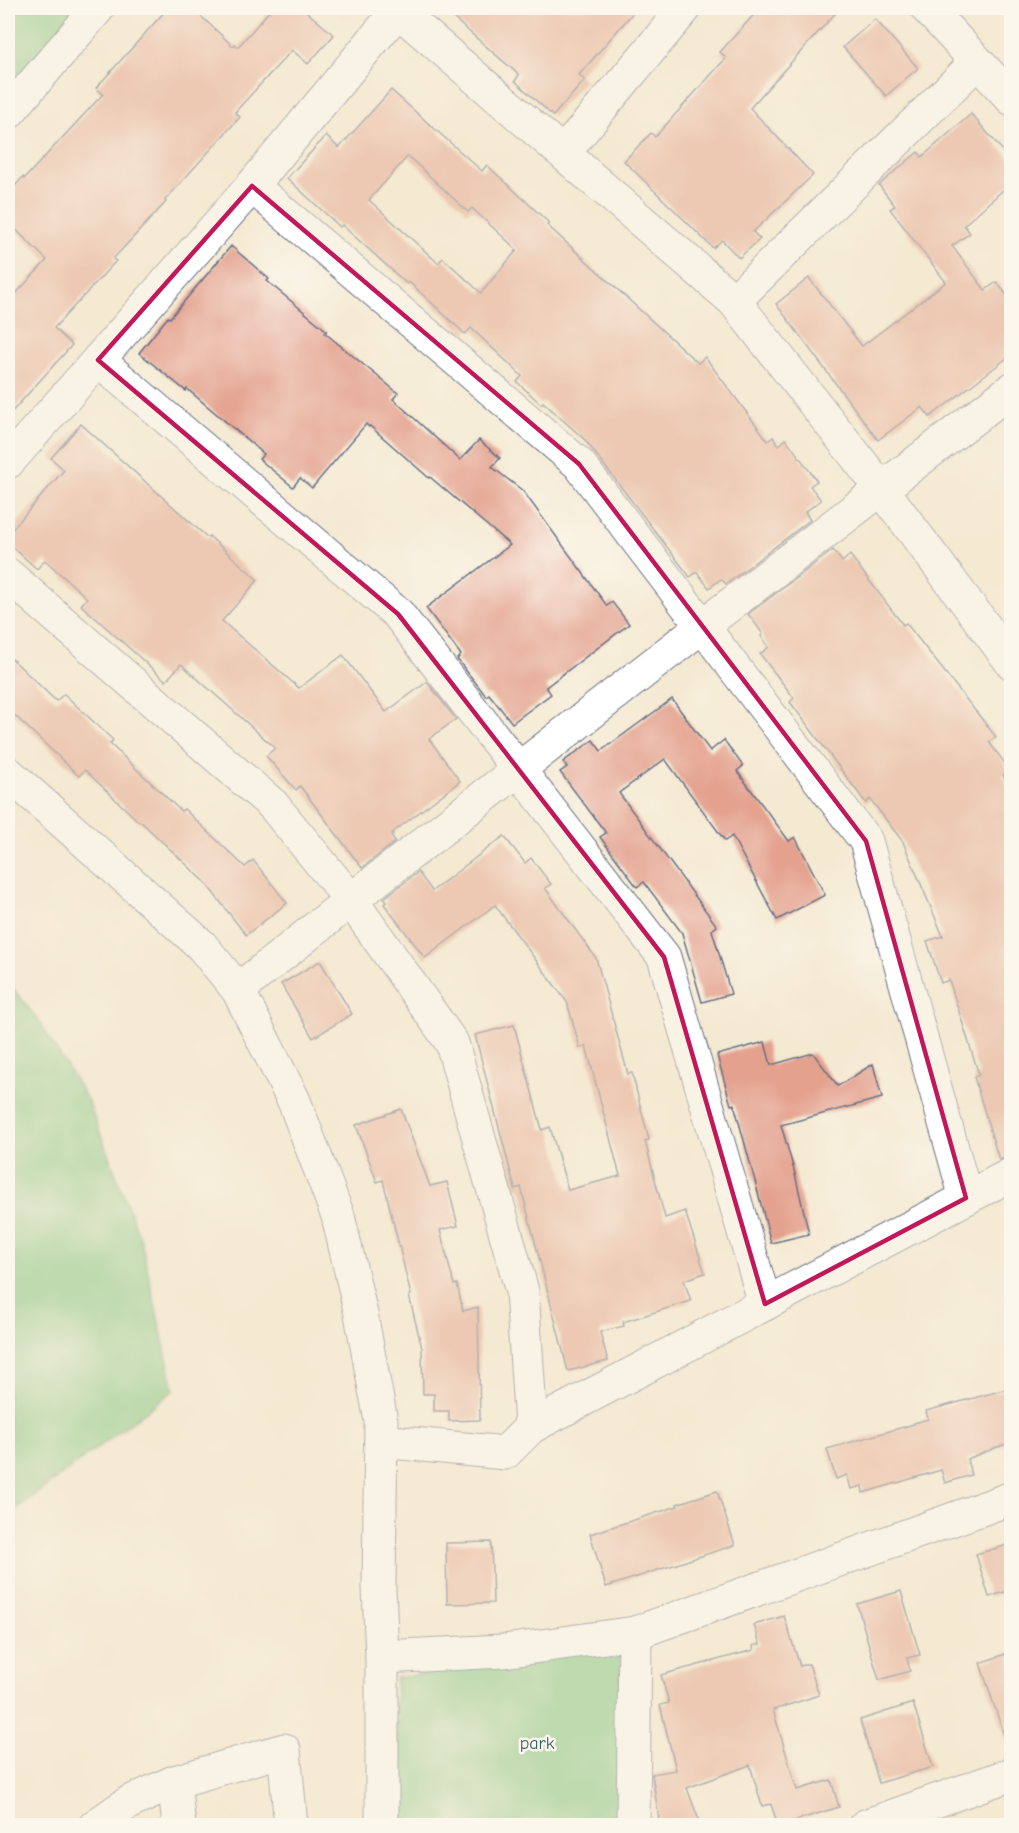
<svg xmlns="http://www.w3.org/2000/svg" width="1019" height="1833" font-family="'Comic Neue',sans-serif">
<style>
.park{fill:#7fc885;stroke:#4d7c72;stroke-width:1.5}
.building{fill:#e4a18e;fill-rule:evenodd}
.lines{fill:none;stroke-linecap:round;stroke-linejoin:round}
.minor-casing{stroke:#677086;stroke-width:35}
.tertiary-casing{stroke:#677086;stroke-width:35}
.minor{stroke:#fff;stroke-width:33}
.tertiary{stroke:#fff;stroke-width:33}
.marked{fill:none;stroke:#c2185b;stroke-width:4.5;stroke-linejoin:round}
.labels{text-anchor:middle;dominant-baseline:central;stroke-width:5;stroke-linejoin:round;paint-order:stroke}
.park-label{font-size:18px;fill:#395d6a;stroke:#fbf7ec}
</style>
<rect width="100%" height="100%" fill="#fbf7ec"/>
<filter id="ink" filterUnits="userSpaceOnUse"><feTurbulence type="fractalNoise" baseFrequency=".0167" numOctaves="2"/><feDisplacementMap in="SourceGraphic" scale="12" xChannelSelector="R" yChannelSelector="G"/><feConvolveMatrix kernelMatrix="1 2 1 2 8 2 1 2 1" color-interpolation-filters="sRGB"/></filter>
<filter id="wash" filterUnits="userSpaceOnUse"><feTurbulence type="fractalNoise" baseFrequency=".008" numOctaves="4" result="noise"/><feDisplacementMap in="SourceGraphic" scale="24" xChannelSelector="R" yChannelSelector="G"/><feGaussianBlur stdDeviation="1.35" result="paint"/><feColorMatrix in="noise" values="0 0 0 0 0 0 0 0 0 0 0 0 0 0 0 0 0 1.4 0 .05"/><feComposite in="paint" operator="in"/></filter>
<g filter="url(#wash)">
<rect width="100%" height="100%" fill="#f4e9d1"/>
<!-- park -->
<g class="park">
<polygon points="8,8 78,8 8,88"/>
<polygon points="8,982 38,1020 88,1101 141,1241 174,1390 8,1515"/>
<polygon points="620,1647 622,1825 400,1825 395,1678"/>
</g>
<g id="blocks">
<!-- building -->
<g class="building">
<polygon points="168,8 192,8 233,46 235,44 238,47 272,8 302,8 334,35 308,64 292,50 235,112 240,117 165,200 166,202 113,259 116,261 54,328 72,345 8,416 8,302 47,260 8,222 8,194 23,177 24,179 103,94 96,88"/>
<polygon points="442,8 637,8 579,75 585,80 553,116 515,81 519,75"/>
<polygon points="760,8 840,8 750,108 813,175 753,232 760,239 739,258 722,240 713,248 624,161 651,133 655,137 726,58 720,52"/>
<polygon points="875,19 918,68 886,96 843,47"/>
<path d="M 391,90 L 482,171 L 487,165 L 549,223 L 547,225 L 698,363 L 705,357 L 768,441 L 773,437 L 779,445 L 786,439 L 817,481 L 810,486 L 821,500 L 805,512 L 810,520 L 726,584 L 721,579 L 709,588 L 697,572 L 690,577 L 585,440 L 543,402 L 541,404 L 517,382 L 522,376 L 471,328 L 465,334 L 409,282 L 407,284 L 342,225 L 340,227 L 287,178 L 326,136 L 339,148 ZM 408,156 L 468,212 L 472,208 L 517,250 L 481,293 L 443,258 L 438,263 L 369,200 Z"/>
<polygon points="971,114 1011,160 1011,183 964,225 970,233 952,246 985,290 997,282 1011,301 1011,355 930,417 922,407 878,440 776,304 809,278 862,346 946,282 890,209 895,206 879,185 918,152 922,157"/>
<polygon points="231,246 269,279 267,281 327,331 325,333 398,393 393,399 460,460 479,440 500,458 492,467 523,491 607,606 612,602 629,624 546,687 551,694 512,723 489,694 486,696 457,659 461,655 426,608 510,545 430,477 429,478 370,426 369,427 366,424 312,488 300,478 293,487 259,459 264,454 187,389 186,391 139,353 168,317 170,318"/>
<polygon points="81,424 208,538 209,536 258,580 222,621 299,688 343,655 386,712 427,682 456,719 429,739 460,781 392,833 393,834 391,836 395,842 362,868 300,786 296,790 266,756 275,748 181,664 166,681 81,605 87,598 45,560 37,569 8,543 8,534 64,470 51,458"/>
<polygon points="833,550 842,562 850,555 903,625 906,623 996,737 989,742 1010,770 1003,775 1011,793 1011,1155 999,1160 974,1077 979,1075 949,980 941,983 927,941 943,936 903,842 870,799 866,803 790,702 794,698 760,654 769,647 761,636 763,634 748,614"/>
<polygon points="8,655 56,701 64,694 113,740 110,744 181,811 184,809 245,867 253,860 287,903 246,935 204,881 140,821 139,822 85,770 79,776 8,709"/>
<polygon points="672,699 710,751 724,740 743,766 737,771 789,841 795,837 825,895 777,920 732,836 725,841 665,759 619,793 717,926 712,930 731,994 702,1002 682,933 644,882 637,887 600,837 606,833 560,772 567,767 563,762 593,740 601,751"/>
<polygon points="504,836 525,863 531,858 551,884 545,888 596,958 628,1074 632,1073 649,1140 645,1141 665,1218 685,1211 705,1273 684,1280 691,1301 623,1322 624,1326 600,1332 608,1361 568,1371 521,1187 515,1189 475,1035 514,1025 542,1130 550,1127 568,1190 620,1176 586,1046 580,1048 567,1002 495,905 425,958 384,904 387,901 384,898 418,872 432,891"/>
<polygon points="320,961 352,1014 313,1038 281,984"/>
<polygon points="765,1042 771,1065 813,1053 838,1086 873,1064 882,1098 781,1125 794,1170 809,1234 771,1243 755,1181 734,1104 731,1105 717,1055"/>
<polygon points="401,1109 430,1186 447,1182 458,1226 440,1230 454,1285 457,1284 463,1311 478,1307 480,1420 449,1421 449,1411 434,1411 434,1394 423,1394 422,1348 409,1296 411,1295 383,1180 377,1182 356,1125"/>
<polygon points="1011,1388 1011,1442 967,1459 971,1475 945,1483 941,1470 863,1493 862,1486 851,1489 847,1475 836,1479 827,1449 914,1424 914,1423 928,1419 926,1411"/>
<polygon points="717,1491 735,1545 606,1587 590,1534 678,1506 677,1504"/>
<polygon points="491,1542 493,1603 447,1604 446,1543"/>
<polygon points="1011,1544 1011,1590 989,1597 976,1554"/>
<polygon points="901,1591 920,1655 907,1658 910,1671 879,1680 857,1604"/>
<polygon points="784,1616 800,1666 809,1664 819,1695 773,1710 797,1790 831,1780 839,1807 778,1826 771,1804 762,1806 750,1765 687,1788 701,1826 660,1826 652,1774 676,1770 660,1705 669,1703 661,1675 754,1650 753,1646 760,1644 754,1625"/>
<polygon points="1011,1652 1011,1740 1006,1741 980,1663"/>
<polygon points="913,1703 933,1767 879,1783 860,1720"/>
</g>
</g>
</g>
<g filter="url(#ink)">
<use href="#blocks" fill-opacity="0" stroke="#677086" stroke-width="1.5"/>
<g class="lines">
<!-- minor casing -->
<g class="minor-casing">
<g id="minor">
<polyline points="395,8 734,301 881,488 1012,663"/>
<polyline points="927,8 1012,99"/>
<polyline points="8,113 98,8"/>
<polyline points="564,152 685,8"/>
<polyline points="252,186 579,464 866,841 966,1198"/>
<polyline points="734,301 977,62"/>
<polyline points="98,360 398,614 664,957 765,1304"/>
<polyline points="8,462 252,186 400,8"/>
<polyline points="8,575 273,805 351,900 452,1043 522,1291 531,1427"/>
<polyline points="238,990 351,900 701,627 1012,389"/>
<polyline points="381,1441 505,1453 531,1427 1012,1174"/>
<polyline points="174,1782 284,1750 291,1826"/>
<polyline points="95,1826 128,1803 174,1782 179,1826"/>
<polyline points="633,1826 635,1633"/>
<polyline points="865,1826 1012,1774"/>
</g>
</g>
<!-- tertiary casing -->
<g class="tertiary-casing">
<g id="tertiary">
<polyline points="8,773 201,945 238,990 294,1101 338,1216 361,1314 381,1421 379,1588 382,1657 382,1826"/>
<polyline points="382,1657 504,1651 635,1633 1012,1498"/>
</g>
</g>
<!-- minor -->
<use href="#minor" class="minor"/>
<!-- tertiary -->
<use href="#tertiary" class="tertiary"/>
</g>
</g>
<!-- marked area -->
<path d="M0 0H1019V1833H0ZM 252,186 L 579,464 L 866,841 L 966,1198 L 765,1304 L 664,957 L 398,614 L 98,360 Z" fill="#f4e9d1" fill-opacity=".55" fill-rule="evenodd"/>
<path class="marked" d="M 252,186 L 579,464 L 866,841 L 966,1198 L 765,1304 L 664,957 L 398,614 L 98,360 Z"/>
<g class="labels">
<!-- park labels -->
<g class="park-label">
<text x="537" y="1743">park</text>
</g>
</g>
<!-- margin -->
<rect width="1019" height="1833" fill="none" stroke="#fbf7ec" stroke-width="30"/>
</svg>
